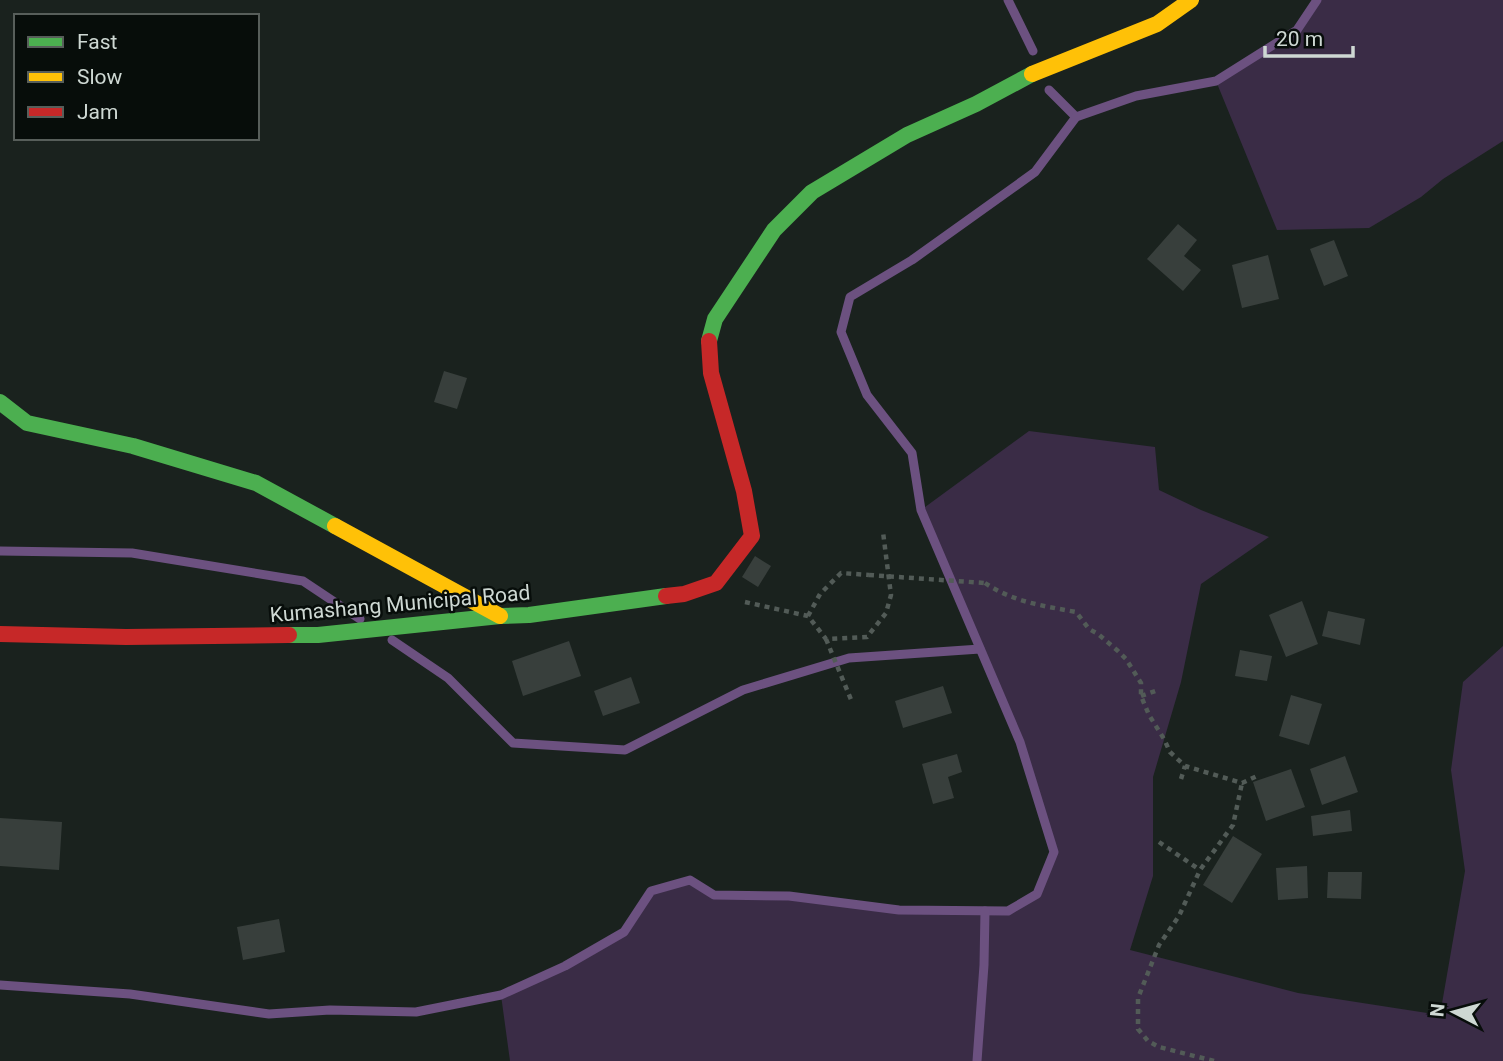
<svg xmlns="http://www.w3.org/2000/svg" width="1503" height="1061" font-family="Roboto,sans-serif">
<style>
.green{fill:#3a2c46}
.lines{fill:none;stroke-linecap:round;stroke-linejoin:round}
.stream{stroke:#6c5180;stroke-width:9}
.building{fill:#383f3c}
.path{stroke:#525b57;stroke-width:4.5;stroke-dasharray:5 5;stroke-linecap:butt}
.fast{stroke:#4caf50;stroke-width:16}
.slow{stroke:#ffc107;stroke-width:16}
.jam{stroke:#c62828;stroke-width:16}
.path-bridge{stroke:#525b57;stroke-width:4.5;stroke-dasharray:5 5;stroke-linecap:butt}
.labels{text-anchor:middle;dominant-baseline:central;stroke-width:5;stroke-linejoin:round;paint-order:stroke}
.street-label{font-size:21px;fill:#ced8d3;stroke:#070d0a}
</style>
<rect width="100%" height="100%" fill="#1a221e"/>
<!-- green -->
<g class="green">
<polygon points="1317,0 1503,0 1503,141 1443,179 1421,197 1369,228 1277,230 1216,81 1297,30"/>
<polygon points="1029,431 1155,447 1159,490 1201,510 1269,537 1201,584 1181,682 1153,777 1153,876 1130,950 1298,993 1440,1015 1465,871 1451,770 1463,682 1503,646 1503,1061 510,1061 501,995 565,966 624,932 651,891 690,880 714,895 789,896 899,910 1007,911 1037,894 1054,852 1020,742 921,510"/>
</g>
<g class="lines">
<!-- stream -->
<g class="stream">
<polyline points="1008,0 1033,51"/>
<polyline points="1049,90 1076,117"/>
<polyline points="0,551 132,553 303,581 360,619"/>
<polyline points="392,640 448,678 513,743 625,750 743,690 849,658 980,649"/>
<polyline points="0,985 130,994 269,1014 330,1010 416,1012 501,995 565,966 624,932 651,891 690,880 714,895 789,896 899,910 1008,911 1037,894 1054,852 1020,742 921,510 912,453 867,395 841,332 850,297 912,260 1035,172 1076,117 1136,96 1216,81 1297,30 1317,0"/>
<polyline points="977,1061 984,965 985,911"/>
</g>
</g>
<!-- building -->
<g class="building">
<polygon points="1178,224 1197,240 1184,256 1201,270 1183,291 1147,259"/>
<polygon points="1334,240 1348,276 1324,286 1310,249"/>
<polygon points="1268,255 1279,299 1242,308 1232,265"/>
<polygon points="444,371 467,378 457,409 434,402"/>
<polygon points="755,556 771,566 758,587 742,577"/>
<polygon points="1302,601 1318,644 1286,657 1269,615"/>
<polygon points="1328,611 1365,619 1360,645 1322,636"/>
<polygon points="569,641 581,676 523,696 512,661"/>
<polygon points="1240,650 1272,656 1267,681 1235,676"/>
<polygon points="631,677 640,703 603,716 594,691"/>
<polygon points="943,686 952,713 903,728 895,701"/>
<polygon points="1291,695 1322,704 1309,745 1279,736"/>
<polygon points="957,754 962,772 948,777 954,798 933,804 922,764"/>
<polygon points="1345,756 1358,792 1322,805 1310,769"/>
<polygon points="1291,769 1305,807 1266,821 1253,782"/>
<polygon points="1350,810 1352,831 1313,836 1311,816"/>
<polygon points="0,818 62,822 59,870 0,866"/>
<polygon points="1233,836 1262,854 1232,903 1203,885"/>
<polygon points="1307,866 1308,898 1278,900 1276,868"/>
<polygon points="1328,872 1362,872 1361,899 1327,898"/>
<polygon points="279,919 285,952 243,960 237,927"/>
</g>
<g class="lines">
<!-- path -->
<g class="path">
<path d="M 985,583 C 1013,602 1044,606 1076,612 L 1089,629 L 1098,634 L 1118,651 L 1126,659 L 1141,683 L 1141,696 L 1149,715 L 1164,739 L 1170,752 L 1185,766 L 1242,783 L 1257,776"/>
<polyline points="745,602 808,616 826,639 867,637 886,613 891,595 883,532"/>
<polyline points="808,616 820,594 841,573 869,575"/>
<polyline points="826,639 852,702"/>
<polyline points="1141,696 1158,690"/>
<polyline points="1181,779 1185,766"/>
<polyline points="1159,842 1200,870"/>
<polyline points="1214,1061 1159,1047 1148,1041 1138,1029 1138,998 1159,945 1179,916 1200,870 1233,825 1242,783"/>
</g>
<!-- fast -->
<g class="fast">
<polyline points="709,341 715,319 774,230 812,192 907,135 976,104 1032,74"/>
<polyline points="0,402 27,423 133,446 256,483 335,526"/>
<polyline points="289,635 318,635 500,616 529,615 666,596"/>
</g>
<!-- slow -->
<g class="slow">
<polyline points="1032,74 1157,24 1191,0"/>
<polyline points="335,526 500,616"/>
</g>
<!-- jam -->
<g class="jam">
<polyline points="666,596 684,594 716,583 752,536 744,491 711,373 709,341"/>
<polyline points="0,634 126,637 289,635"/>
</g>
<!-- path-bridge -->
<polyline class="path-bridge" points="869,575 985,583"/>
</g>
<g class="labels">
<!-- street labels -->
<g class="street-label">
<text transform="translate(400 604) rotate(-5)">Kumashang Municipal Road</text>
</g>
</g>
<!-- legend -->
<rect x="14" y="14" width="245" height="126" fill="#070d0a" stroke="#575e5a" stroke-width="2"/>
<rect x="28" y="37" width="35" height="10" fill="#4caf50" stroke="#575e5a" stroke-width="2"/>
<text x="77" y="49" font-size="21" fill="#ced8d3">Fast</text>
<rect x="28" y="72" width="35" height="10" fill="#ffc107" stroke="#575e5a" stroke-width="2"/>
<text x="77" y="84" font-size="21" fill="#ced8d3">Slow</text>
<rect x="28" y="107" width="35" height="10" fill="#c62828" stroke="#575e5a" stroke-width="2"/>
<text x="77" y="119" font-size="21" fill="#ced8d3">Jam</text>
<!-- north arrow -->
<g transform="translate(1454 1012) rotate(276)" stroke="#070d0a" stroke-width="5" paint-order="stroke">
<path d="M0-5L12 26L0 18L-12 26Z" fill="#ced8d3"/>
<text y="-10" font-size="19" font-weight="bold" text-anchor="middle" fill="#ced8d3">N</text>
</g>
<!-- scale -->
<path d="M1265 46v10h88v-10" fill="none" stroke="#ced8d3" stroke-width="3.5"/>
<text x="1276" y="46" font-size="21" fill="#ced8d3" stroke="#070d0a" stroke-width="5" paint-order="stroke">20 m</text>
</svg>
